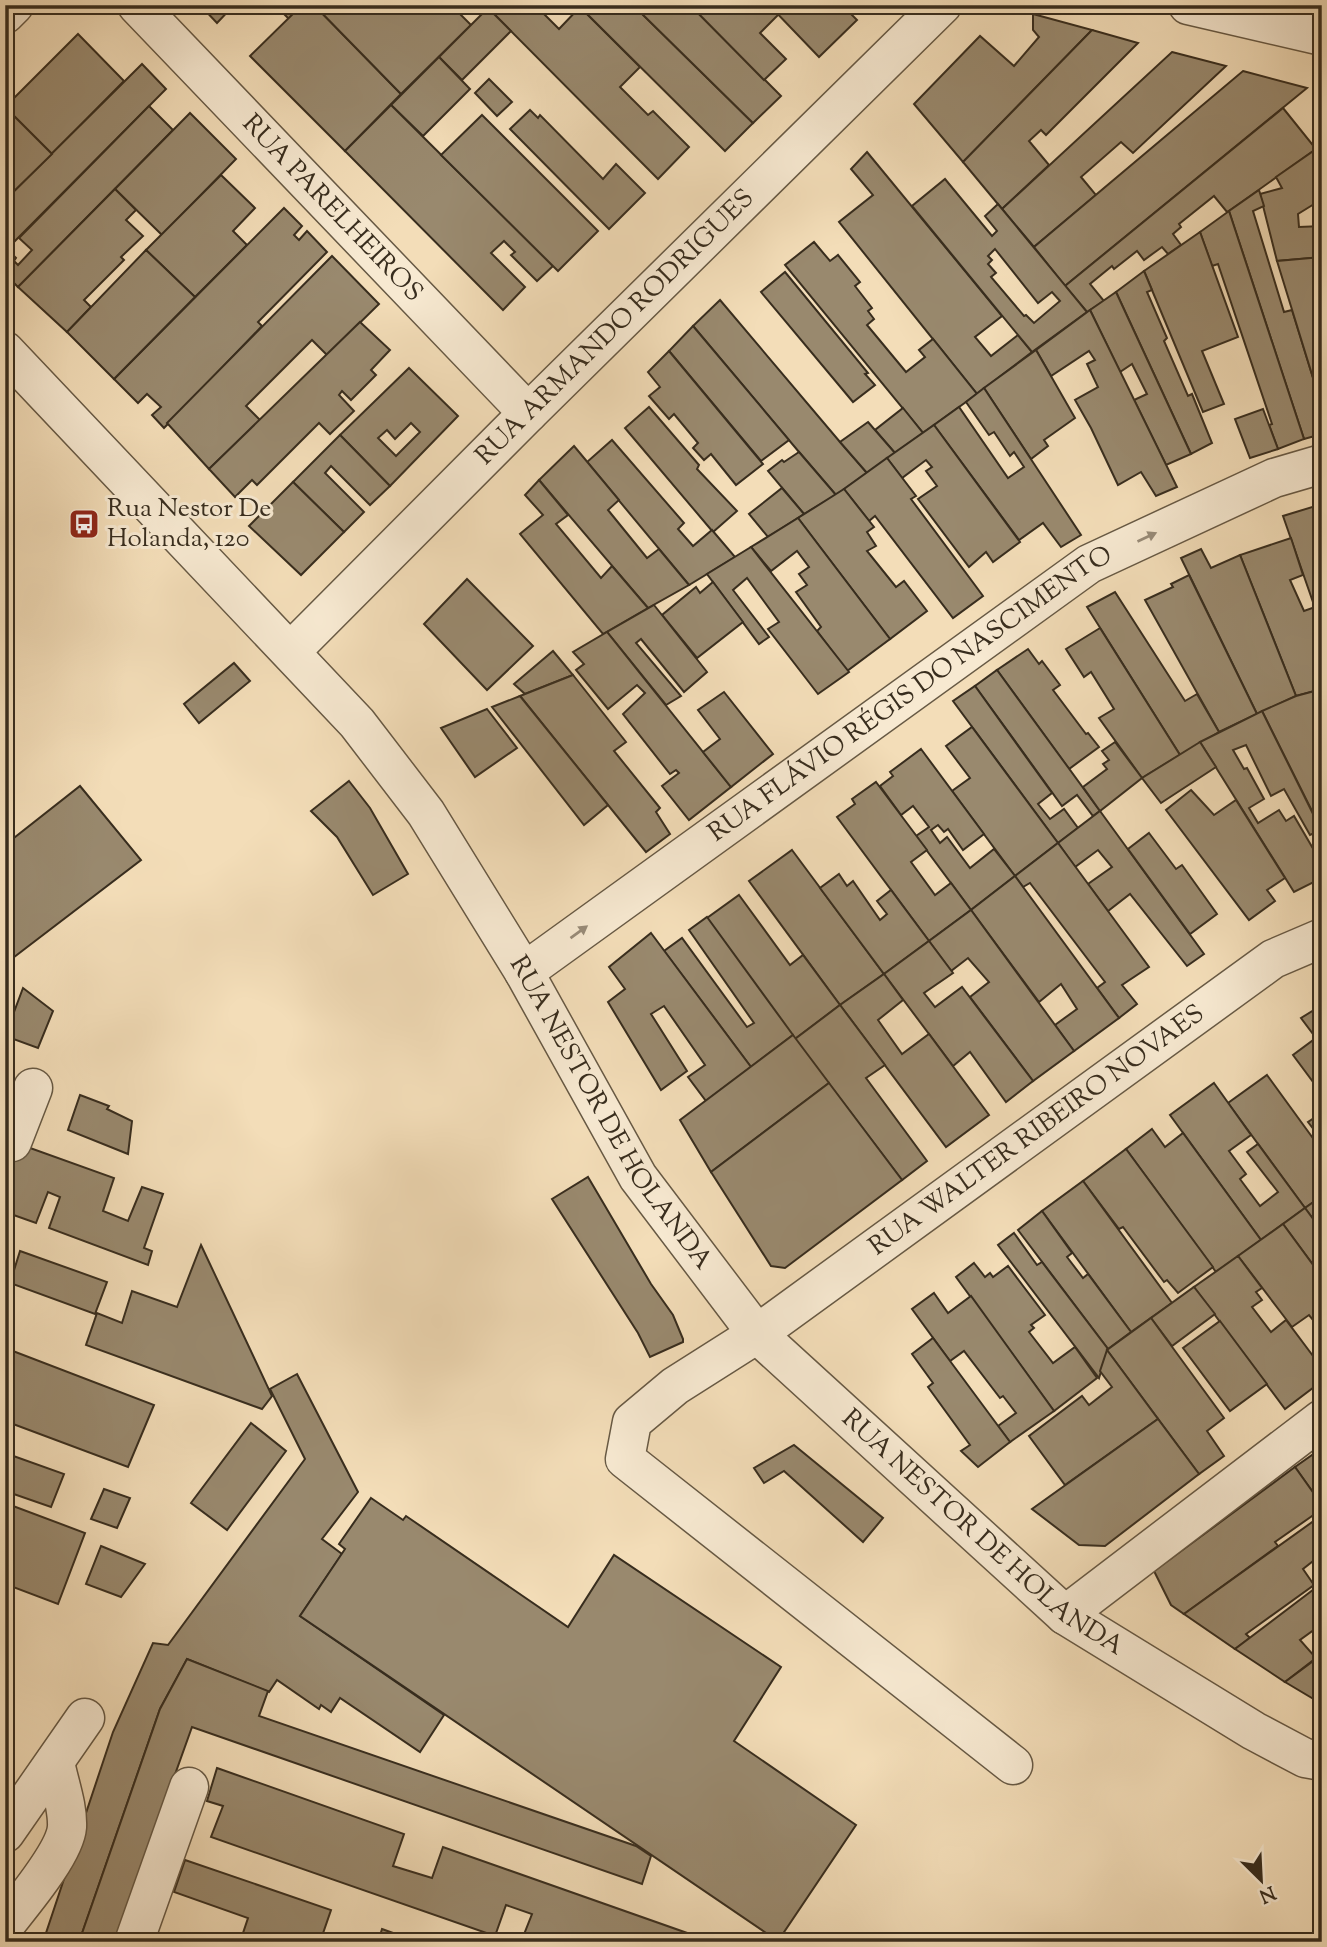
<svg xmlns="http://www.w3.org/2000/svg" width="1327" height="1947" font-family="'Sorts Mill Goudy',serif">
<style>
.building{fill:#99896e;stroke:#382d1e;stroke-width:2;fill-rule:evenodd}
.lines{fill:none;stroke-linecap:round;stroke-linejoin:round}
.minor-casing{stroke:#675944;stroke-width:41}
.minor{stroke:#f7e9d1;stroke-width:38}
.oneway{fill:#988b78}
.labels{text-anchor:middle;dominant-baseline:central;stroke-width:6;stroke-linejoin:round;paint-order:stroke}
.street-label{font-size:26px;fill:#382d1e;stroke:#f7e9d1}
.poi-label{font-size:26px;fill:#382d1e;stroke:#f7e9d1;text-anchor:start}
</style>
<rect width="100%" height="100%" fill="#f3ddb8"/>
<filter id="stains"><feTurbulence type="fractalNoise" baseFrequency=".00286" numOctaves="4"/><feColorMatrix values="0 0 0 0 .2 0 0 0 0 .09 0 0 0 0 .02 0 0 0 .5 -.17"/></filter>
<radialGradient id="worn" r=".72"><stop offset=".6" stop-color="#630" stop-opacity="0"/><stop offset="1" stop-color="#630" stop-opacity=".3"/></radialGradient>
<!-- building -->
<g class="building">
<polygon points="200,5 234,5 217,23"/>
<polygon points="275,5 302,5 289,19"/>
<polygon points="302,5 314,5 401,94 345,151 250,56"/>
<polygon points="314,5 451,5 471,25 401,94"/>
<polygon points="491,5 535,5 559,29 580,7 640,67 620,87 648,115 653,111 689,147 658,179 488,8"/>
<polygon points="578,5 633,5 753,123 725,151"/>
<polygon points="633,5 690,5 781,96 753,123"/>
<polygon points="690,5 769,5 778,15 760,33 786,59 764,80"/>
<polygon points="769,5 842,5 857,20 819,57"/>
<polygon points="488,8 511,31 462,80 439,57"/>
<polygon points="1033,14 1092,30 963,162 914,104 980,36 1014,66 1039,37 1033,30"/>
<polygon points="1092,30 1138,43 1046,135 1041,130 1029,141 1049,165 1002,209 963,162"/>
<polygon points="78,34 124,81 52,154 5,107"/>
<polygon points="1172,52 1226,66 1133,153 1121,142 1081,177 1096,195 1034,247 1002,209"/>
<polygon points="439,57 470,89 423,136 391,105"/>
<polygon points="142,64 166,89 5,251 5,200"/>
<polygon points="1243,71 1307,88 1065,286 1034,247"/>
<polygon points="489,79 512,102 497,116 475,93"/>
<polygon points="391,105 553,266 537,281 511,255 515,252 504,241 491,253 525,287 503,310 345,151"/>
<polygon points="149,106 173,130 18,287 5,274 5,251 7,249 16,258 14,261 18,265 32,250 19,238"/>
<polygon points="5,107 52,154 5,200"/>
<polygon points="1283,108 1316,149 1229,211 1227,212 1214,196 1179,224 1181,227 1173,234 1181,245 1168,254 1162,247 1144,260 1137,251 1114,269 1112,266 1090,284 1104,301 1087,312 1065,286"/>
<polygon points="530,110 538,118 540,115 603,179 616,164 645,193 609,229 510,129"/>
<polygon points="190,113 236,159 162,235 115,189"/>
<polygon points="482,115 598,231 558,271 441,155"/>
<polygon points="1322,145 1322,205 1319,201 1298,214 1299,227 1322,226 1322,257 1277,261 1260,194 1282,188 1276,177"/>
<polygon points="867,152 1002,316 975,337 991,356 1018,335 1032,352 977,394 839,222 873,195 851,169"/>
<polygon points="221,175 255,208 233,231 247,245 195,297 146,250"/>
<path d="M 945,179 L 992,236 L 997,231 L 985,216 L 998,204 L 1087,312 L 1032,352 L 912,206 ZM 995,249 L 1038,303 L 1052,292 L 1060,301 L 1034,323 L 1026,315 L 1024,316 L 991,277 L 996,273 L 988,264 L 992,260 L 988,256 Z"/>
<polygon points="115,189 136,210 126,220 143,236 121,257 124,260 84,300 91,307 67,332 18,287"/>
<polygon points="1259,190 1264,206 1253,211 1284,312 1292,310 1322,407 1322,434 1304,439 1229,211"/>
<polygon points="284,208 302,226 294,235 299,240 307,231 327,252 258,322 262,326 164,428 152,415 161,407 147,394 138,403 114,379"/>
<polygon points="1229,211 1304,439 1278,449 1269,425 1272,424 1218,264 1212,266 1200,232"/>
<polygon points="1200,232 1238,337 1202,351 1224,404 1203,412 1144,271"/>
<polygon points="814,242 830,261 838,255 860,282 855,286 872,308 868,311 874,319 867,325 906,372 925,357 919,350 933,339 977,394 923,433 785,265"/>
<polygon points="146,250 195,297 114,379 67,332"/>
<polygon points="332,256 379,304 327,355 312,340 246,406 260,420 209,469 167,423"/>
<polygon points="1322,257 1322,407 1277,261"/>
<polygon points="1144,271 1152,290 1147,292 1167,338 1164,341 1188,396 1192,394 1212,443 1191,454 1116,292"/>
<polygon points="785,272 868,373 865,374 875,385 853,402 761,292"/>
<polygon points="1116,292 1191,454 1166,465 1134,400 1147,394 1132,364 1120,372 1090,310"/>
<polygon points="720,300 840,442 867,473 836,495 799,452 693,326"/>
<polygon points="1090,310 1177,487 1156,496 1141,472 1118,485 1091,428 1075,400 1098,387 1087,364 1095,360 1089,351 1051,376 1036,350"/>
<polygon points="360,322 390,350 371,370 376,375 351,400 342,391 339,395 354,411 330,434 319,423 257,485 252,480 235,497 209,469"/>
<polygon points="693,326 789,440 761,461 669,351"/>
<polygon points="1036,350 1075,418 1044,440 1048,446 1031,459 984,388"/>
<polygon points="669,351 763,464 736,485 711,454 704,460 693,448 698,443 674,414 669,419 649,396 660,387 648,372"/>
<path d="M 409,368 L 458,416 L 390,486 L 340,435 ZM 411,423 L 420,432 L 396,456 L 378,438 L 387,430 L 395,439 Z"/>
<polygon points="984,388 1081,535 1061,547 1043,523 1019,540 934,425 959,407 1008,478 1024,467 1014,452 1010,456 994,432 989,435 966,402"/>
<polygon points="649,407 699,465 697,469 737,511 713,532 625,428"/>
<polygon points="903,408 923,433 895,453 875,430"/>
<polygon points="1263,409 1278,449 1250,458 1235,419"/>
<polygon points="868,422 895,453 867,473 840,442"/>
<polygon points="934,425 1020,542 993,562 986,552 969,567 918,499 937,486 926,471 932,467 926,460 902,478 887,458"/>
<polygon points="340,435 390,486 370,505 331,466 325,473 364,512 344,532 293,482"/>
<polygon points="612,440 684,523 678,529 693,546 712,530 735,557 689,585 587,462"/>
<polygon points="574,446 619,500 608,510 647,558 659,549 689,585 648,608 539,480"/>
<polygon points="799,452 836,495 804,514 768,471 782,460 784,462"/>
<polygon points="887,458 916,496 911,499 983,596 953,618 875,516 869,521 844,489"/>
<polygon points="539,480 568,515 556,524 601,578 612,566 648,608 603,634 520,534 543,515 525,495"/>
<polygon points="293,482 344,532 301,575 249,526"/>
<polygon points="782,488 804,514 768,537 749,514"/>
<polygon points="844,489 874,527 867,532 876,546 867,551 896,587 904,581 927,611 890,639 798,518"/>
<polygon points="1322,504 1322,628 1283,516"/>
<polygon points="798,518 890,639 847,671 817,631 821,627 796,592 807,585 799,574 809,567 797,551 771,571 751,547"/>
<polygon points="1291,538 1303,575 1290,580 1304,611 1315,607 1322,628 1322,689 1296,696 1240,555"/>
<polygon points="751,547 849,672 818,694 768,629 779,622 747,578 733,590 769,637 759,644 707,574"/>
<polygon points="1201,549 1211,568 1240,555 1296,696 1257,714 1181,558"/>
<polygon points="1189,575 1257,714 1219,732 1145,600 1173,587 1171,584"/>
<polygon points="467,579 533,646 487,690 424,624"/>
<polygon points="713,582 743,622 697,658 662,615 696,587 700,593"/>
<polygon points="1115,592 1185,701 1197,694 1219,732 1180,755 1087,607"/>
<polygon points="654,605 707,672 684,692 641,639 636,643 681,696 666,705 607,632"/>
<polygon points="1100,628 1180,755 1142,778 1099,718 1114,709 1091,672 1084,677 1066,649"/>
<polygon points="607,632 731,787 689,820 662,786 679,773 676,770 670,774 623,714 645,693 637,685 608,709 576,670 584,664 573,652"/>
<polygon points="1028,649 1039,664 1042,661 1060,685 1053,690 1086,734 1088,733 1099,747 1069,769 997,670"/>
<polygon points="553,651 573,675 525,694 514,684"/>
<polygon points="234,663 250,681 199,723 184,704"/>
<polygon points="997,670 1100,811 1093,816 1077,795 1062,806 975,686"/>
<polygon points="573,675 626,742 614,751 660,808 656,812 670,834 646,852 520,696"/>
<polygon points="975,686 1052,793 1038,804 1050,819 1064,809 1078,828 1058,843 953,701"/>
<polygon points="1322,689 1322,831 1262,711 1296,696"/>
<polygon points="724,692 773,754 731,787 703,752 720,739 698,710"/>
<polygon points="520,696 608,805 584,825 492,707"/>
<polygon points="487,709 517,748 475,777 441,728"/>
<polygon points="1262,711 1321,830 1310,835 1284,789 1271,796 1246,745 1233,750 1244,769 1247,768 1264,799 1249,808 1258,823 1279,810 1286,821 1294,816 1322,864 1322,878 1294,892 1200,742"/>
<polygon points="972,727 1058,843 1015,876 952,791 970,778 946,746"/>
<polygon points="1115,742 1142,778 1100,811 1083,787 1107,769 1103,764 1109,760 1102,751"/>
<polygon points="1200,742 1216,767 1161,803 1142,778"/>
<polygon points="921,749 984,834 963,850 948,829 944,832 938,825 931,830 940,843 947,837 970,868 994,849 1015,876 971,910 916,836 929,827 913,806 901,815 880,786 893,776 890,772"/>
<polygon points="349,781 370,808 408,874 373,895 337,837 311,811"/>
<polygon points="876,782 927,850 911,862 935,895 951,883 971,910 929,941 837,817 855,804 852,799"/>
<polygon points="80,786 141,860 5,964 5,845"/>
<polygon points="1191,790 1214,815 1236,800 1285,878 1267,890 1275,901 1249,920 1166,810"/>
<polygon points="1100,811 1204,954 1187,966 1130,894 1108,911 1088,884 1112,867 1098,850 1075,867 1058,843"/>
<polygon points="1149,833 1176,869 1182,865 1217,914 1190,934 1128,849"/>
<polygon points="1058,843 1149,967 1122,985 1137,1004 1119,1018 1097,988 1105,982 1030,883 1023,887 1015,876"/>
<polygon points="792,850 884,974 840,1005 749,881"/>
<polygon points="839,874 847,886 853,881 880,920 887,914 877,901 891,890 929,941 884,974 820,888"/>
<polygon points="1015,876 1119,1018 1074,1051 1055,1025 1077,1009 1061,984 1039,1002 971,910"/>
<polygon points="739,895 790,965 803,955 840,1005 795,1039 707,918"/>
<polygon points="971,910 1074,1051 1033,1081 970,997 989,982 968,958 951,971 929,941"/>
<polygon points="707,917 793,1035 751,1067 664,951 682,938 747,1027 754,1023 689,930"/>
<polygon points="651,933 751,1067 706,1101 688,1077 705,1065 664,1006 651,1014 687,1071 661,1090 608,1002 625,989 609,967"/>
<polygon points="929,941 953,973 924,993 935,1007 962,987 1033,1081 1006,1102 970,1052 953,1066 884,974"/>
<polygon points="884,974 903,1000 878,1020 902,1054 929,1034 989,1115 946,1147 840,1005"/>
<polygon points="23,988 53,1011 38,1048 5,1036"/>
<polygon points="840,1005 885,1065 866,1078 927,1161 902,1180 795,1039"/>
<polygon points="1322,1005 1322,1046 1301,1018"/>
<polygon points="793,1035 829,1083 711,1172 680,1120"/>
<polygon points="1316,1038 1322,1046 1322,1094 1293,1055"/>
<polygon points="1267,1075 1315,1141 1319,1137 1322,1140 1322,1196 1305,1208 1228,1103"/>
<polygon points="829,1083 902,1180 785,1268 771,1266 711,1172"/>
<polygon points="1214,1083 1251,1135 1229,1151 1246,1174 1240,1179 1260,1206 1278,1192 1247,1152 1258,1144 1305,1208 1261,1240 1170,1115"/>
<polygon points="80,1095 109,1106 107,1109 132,1121 128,1154 68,1130"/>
<polygon points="1320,1114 1322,1116 1322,1140 1308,1122"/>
<polygon points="1152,1129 1165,1147 1183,1133 1261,1240 1216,1272 1126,1149"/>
<polygon points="5,1139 114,1178 103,1211 128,1221 142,1187 163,1194 144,1248 152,1251 148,1265 49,1228 60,1197 48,1192 36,1223 5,1212"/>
<polygon points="1126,1149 1213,1267 1178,1293 1167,1280 1164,1282 1123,1227 1119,1229 1083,1181"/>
<polygon points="588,1177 651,1284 673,1315 683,1339 683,1342 650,1357 638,1333 552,1199"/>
<polygon points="1083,1181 1172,1303 1131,1332 1042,1211"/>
<polygon points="1322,1196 1322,1231 1305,1208"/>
<polygon points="1305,1208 1322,1231 1322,1277 1283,1224"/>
<polygon points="1042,1211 1072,1253 1067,1257 1083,1278 1088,1274 1131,1332 1108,1349 1018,1230"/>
<polygon points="1283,1224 1322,1277 1322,1331 1309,1315 1292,1327 1238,1256"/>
<polygon points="1014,1233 1037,1265 1042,1262 1108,1349 1099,1378 998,1245"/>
<polygon points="201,1245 272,1396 262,1409 86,1345 97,1313 122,1323 132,1291 177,1307"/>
<polygon points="20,1251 107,1282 95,1314 10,1283"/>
<polygon points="1238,1256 1262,1288 1256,1292 1262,1300 1252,1307 1271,1332 1286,1320 1322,1368 1322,1381 1285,1409 1194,1287"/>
<polygon points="974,1263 985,1277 990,1273 993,1277 1008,1266 1045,1315 1031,1325 1034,1328 1029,1332 1053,1363 1075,1347 1097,1378 1054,1411 956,1277"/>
<polygon points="1194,1287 1215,1314 1172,1346 1151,1318"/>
<polygon points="934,1293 948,1313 971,1296 1054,1411 1010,1442 998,1426 1016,1413 1003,1396 1000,1398 964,1351 950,1361 912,1309"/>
<polygon points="1151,1318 1224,1418 1207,1431 1224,1456 1199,1474 1107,1350"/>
<polygon points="1220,1321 1267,1384 1230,1411 1183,1348"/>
<polygon points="933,1338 1010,1442 978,1467 961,1451 970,1445 928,1387 933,1383 912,1354"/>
<polygon points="5,1348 154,1405 128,1467 5,1421"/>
<polygon points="1107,1350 1158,1419 1065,1485 1029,1436 1082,1396 1089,1405 1112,1387 1100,1371"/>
<polygon points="297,1374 358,1492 322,1539 342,1554 300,1616 444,1715 420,1752 340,1698 331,1712 321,1705 319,1709 277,1680 269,1692 187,1659 160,1709 79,1942 43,1942 113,1732 153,1643 168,1645 305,1459 270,1389"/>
<polygon points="1158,1419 1199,1474 1105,1546 1079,1545 1032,1509"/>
<polygon points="251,1423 286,1451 227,1530 191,1503"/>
<polygon points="794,1445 883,1518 863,1542 784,1471 764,1483 754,1468"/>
<polygon points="1322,1448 1322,1505 1295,1467"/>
<polygon points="5,1453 64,1474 51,1507 5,1491"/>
<polygon points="1295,1467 1322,1505 1322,1509 1275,1542 1278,1546 1184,1614 1171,1605 1154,1571"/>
<polygon points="104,1489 130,1498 117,1528 91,1519"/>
<polygon points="371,1498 403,1520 406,1516 568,1627 614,1555 781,1667 734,1741 856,1825 778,1941 300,1616 345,1549 339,1544"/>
<polygon points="5,1503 85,1533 58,1604 5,1584 9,1568 5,1567"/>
<polygon points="1322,1515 1322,1554 1303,1569 1314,1585 1246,1634 1250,1638 1235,1649 1184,1614"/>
<polygon points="101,1546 145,1564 121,1597 86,1584"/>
<polygon points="1322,1583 1322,1624 1300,1640 1316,1658 1285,1682 1235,1649"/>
<polygon points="1320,1656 1322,1658 1322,1704 1285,1682"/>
<polygon points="187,1659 268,1691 259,1716 636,1846 651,1856 642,1884 192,1727 115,1942 79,1942 160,1709"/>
<polygon points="217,1768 404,1834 393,1866 432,1878 443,1847 690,1934 688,1942 521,1942 532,1914 506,1905 495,1936 211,1837 223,1806 207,1801"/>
<polygon points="185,1860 331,1910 320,1942 240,1942 248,1918 174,1892"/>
<polygon points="382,1929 418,1942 378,1942"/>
</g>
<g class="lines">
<!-- minor casing -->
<g class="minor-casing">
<g id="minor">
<path id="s1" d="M 137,5 L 528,413"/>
<polyline points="1188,5 1322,36"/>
<polyline points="5,14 14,5"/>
<path id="s2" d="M 5,351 L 357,723 L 426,813 L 524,972 L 638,1177 L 757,1334 L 1065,1615 L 1254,1731 L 1305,1758 L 1322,1761"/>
<path id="s3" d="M 291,651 L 528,413 L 942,5"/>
<path id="s4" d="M 524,972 L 1089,564 L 1274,478 L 1322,464"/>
<polyline points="12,1142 33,1088"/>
<polyline points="1065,1615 1322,1419"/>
<path id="s5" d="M 1013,1765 L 625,1459 L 632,1422 L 675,1386 L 757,1334 L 1273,959 L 1322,938"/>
<polyline points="5,1833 85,1718"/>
<path d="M 5,1925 C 22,1903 65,1853 67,1827 C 68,1806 59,1783 55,1762"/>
<polyline points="134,1942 189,1787"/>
</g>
</g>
<!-- minor -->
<use href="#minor" class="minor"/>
</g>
<!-- one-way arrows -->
<defs><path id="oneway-solid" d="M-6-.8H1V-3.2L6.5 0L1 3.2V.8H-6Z" transform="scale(1.75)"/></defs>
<g class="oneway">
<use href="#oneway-solid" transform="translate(1147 537) rotate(-25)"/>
<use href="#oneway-solid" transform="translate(579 932) rotate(-36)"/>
</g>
<!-- icons -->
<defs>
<g id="bus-square" transform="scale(1.575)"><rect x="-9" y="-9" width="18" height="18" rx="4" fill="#8f2418" stroke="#f7e9d1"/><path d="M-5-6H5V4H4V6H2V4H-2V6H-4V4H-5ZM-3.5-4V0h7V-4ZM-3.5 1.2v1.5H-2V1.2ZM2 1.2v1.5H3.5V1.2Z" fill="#fff"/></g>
</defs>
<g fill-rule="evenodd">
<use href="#bus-square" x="84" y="524"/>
</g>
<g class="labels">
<!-- street labels -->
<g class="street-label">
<text stroke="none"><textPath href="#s1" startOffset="282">RUA PARELHEIROS</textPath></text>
<text stroke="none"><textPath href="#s3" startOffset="458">RUA ARMANDO RODRIGUES</textPath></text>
<text stroke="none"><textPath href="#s4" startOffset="476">RUA FLÁVIO RÉGIS DO NASCIMENTO</textPath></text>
<text stroke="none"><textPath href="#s2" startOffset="978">RUA NESTOR DE HOLANDA</textPath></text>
<text stroke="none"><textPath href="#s5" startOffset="1031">RUA WALTER RIBEIRO NOVAES</textPath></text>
<text stroke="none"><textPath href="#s2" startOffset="1545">RUA NESTOR DE HOLANDA</textPath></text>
</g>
<!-- poi labels -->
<g class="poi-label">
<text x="107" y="509">Rua Nestor De<tspan x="107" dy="30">Holanda, 120</tspan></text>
</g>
</g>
<!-- margin -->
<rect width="1327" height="1947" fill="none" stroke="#f3ddb8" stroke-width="28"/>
<rect x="7" y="7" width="1313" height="1933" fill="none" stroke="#382d1e" stroke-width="3.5"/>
<rect x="14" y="14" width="1299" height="1919" fill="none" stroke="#382d1e" stroke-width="2"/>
<!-- north arrow -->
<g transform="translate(1261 1880) rotate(156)" stroke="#f7e9d1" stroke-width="5" paint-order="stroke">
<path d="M0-5L12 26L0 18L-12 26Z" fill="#382d1e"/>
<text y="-10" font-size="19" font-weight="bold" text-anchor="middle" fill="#382d1e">N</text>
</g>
<rect width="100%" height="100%" filter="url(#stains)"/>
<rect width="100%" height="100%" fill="url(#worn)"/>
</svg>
